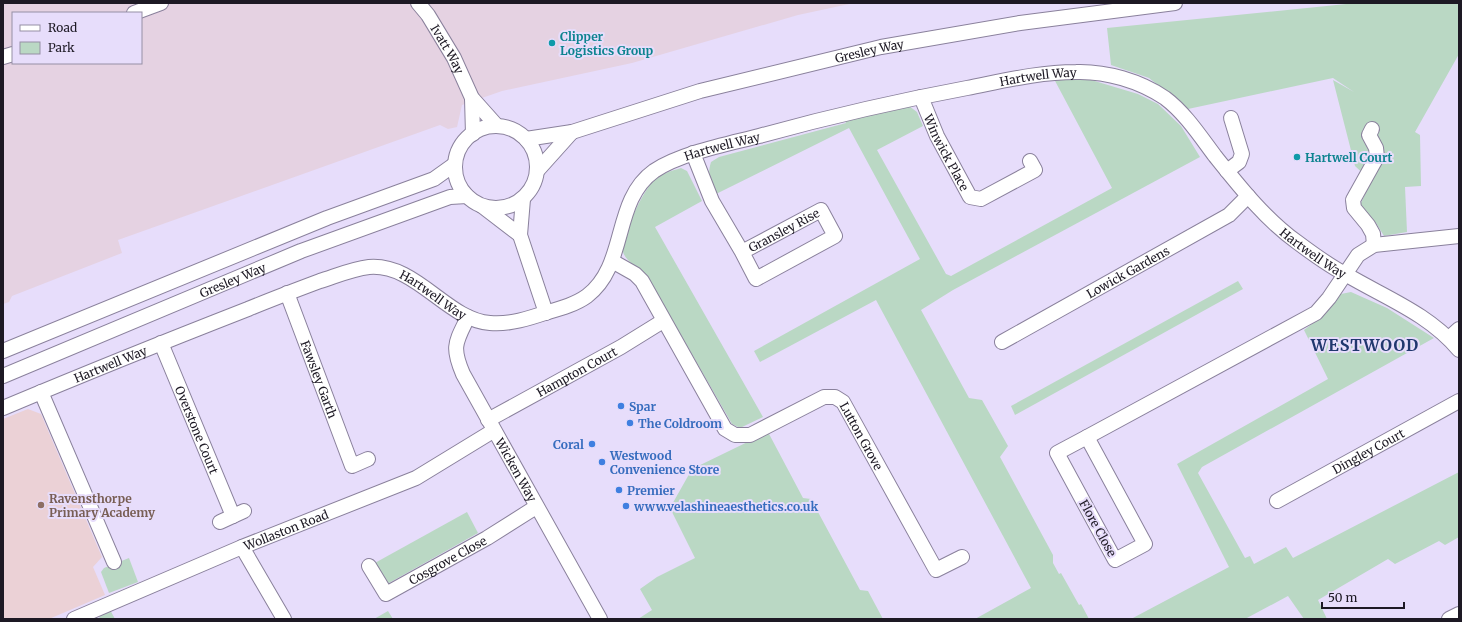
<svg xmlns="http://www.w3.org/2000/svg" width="1462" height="622" font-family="Merriweather,serif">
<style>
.industrial{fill:#e5d2e2;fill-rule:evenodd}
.education{fill:#ebd1d6}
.green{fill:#bad8c4}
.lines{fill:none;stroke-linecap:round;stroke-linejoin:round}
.minor-casing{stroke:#8a819c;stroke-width:16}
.minor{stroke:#fff;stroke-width:14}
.culture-dot{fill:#0f9aa8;stroke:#e7ddfb;stroke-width:1.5}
.shop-dot{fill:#3f7fe0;stroke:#e7ddfb;stroke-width:1.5}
.education-dot{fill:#8d6e63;stroke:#e7ddfb;stroke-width:1.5}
.labels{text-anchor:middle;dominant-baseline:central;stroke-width:4;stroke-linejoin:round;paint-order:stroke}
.culture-label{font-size:12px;font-weight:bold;fill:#0d838f;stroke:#e7ddfb;text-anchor:start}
.street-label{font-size:12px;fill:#1d1924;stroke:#e7ddfb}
.shop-label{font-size:12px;font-weight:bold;fill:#366cbe;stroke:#e7ddfb;text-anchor:start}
.education-label{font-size:12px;font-weight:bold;fill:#785e54;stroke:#e7ddfb;text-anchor:start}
.district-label{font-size:16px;font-weight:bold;letter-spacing:1px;fill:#20376e;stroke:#e7ddfb}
</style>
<rect width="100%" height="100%" fill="#e7ddfb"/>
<!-- industrial -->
<path class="industrial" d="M 3,3 L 854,3 L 798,15 L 632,63 L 502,91 L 462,105 L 457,127 L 448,129 L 440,125 L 118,240 L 122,253 L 12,296 L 9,302 L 3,304 ZM 13,13 L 141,13 L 141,63 L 13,63 Z"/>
<!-- education -->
<polygon class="education" points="28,409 41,414 102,557 93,567 105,595 49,619 3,619 3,419"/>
<!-- green -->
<g class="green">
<polygon points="1356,3 1459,3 1459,54 1415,132 1420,135 1421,186 1405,187 1407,232 1384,236 1376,223 1360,205 1371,181 1355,166 1333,80 1354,92 1333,78 1188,109 1149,78 1111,65 1107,28"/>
<path d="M 1054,79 L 1088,79 L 1138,94 L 1158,104 L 1181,126 L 1200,157 L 953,290 L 921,310 L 969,398 L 982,400 L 1008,446 L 1000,457 L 1053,555 L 1053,563 L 1059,574 L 1061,573 L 1079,605 L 1081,604 L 1089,619 L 975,619 L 1031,588 L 876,300 L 760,362 L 754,351 L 920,259 L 849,128 L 716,194 C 710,182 707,175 711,162 L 719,157 L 846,123 L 844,120 L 909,106 L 917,112 L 923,126 L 877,150 L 946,274 L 951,276 L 1112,188 Z"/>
<path d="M 681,168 L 687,171 L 702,201 L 655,227 L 763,417 L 740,428 L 732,424 L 647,276 C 640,269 626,262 623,252 C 620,239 643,191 653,181 C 660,174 671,171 681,168 Z"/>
<polygon points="1238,281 1243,289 1015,415 1011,406"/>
<polygon points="1351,292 1387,308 1434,338 1202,467 1198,473 1245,558 1250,556 1254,564 1286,547 1293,558 1459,472 1459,537 1445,545 1439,541 1395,564 1388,559 1318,600 1327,619 1304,619 1288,596 1245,619 1131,619 1229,567 1177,464 1328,379 1304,330 1321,317 1341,294"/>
<polygon points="768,432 803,498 811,499 860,590 868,591 883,619 638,619 652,610 640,589 657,577 695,558 670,508 692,469"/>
<polygon points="467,512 478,533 389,583 383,582 373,564"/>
<polygon points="129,558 138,582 109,593 101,572 104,568"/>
<polygon points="109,608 115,619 99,619 100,615"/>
<polygon points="388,611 393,619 374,619"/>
</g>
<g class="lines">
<!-- minor casing -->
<g class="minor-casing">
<g id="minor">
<path id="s1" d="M 418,3 L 428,15 L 454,58 L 472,98 L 497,126"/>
<polyline points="134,13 161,3"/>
<polyline points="3,57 13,54"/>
<path id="s2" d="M 921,97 L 937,136 L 970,197 L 981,199 L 1035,170 L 1030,161"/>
<polyline points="472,98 473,134"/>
<circle cx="496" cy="167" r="41"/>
<polyline points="1372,129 1369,135 1376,148 1377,157 1353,200 1354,208 1368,225 1373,234 1374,245"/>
<path id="s3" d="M 526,139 L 572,132 L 700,91 L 881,47 L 1020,23 L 1175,3"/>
<path id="s4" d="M 693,153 L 712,201 L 742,252 L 821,210 L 835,236 L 756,279 L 742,252"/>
<polyline points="537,171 572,132"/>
<polyline points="1227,171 1239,162 1242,154 1231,118"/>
<polyline points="523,199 520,235 546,313"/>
<polyline points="482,206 520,235"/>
<path id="s5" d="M 612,261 L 635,274 L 642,281 L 725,429 L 735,435 L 750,435 L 824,397 L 835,397 L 843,402 L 936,570 L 962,557"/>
<path id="s6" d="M 287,293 L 352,466 L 368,459"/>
<path id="s7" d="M 468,317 C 456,342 451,346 463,374 L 600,619"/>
<polyline points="1449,338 1459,329"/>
<path id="s8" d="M 1002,342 L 1229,215 L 1248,196"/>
<path id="s9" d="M 161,343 L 233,516 L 244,511"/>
<polyline points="3,351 327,218 434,179 455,164"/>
<path id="s10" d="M 3,376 L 301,251 L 450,197 L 467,196"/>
<polyline points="41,392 114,562"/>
<path id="s11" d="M 3,408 C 84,374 166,341 248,309 C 272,299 296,290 320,281 C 336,276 352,269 369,267 C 416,263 447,320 490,323 C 509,325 530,318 548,312 C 562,308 576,304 587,296 C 628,265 612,201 654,171 C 681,153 728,144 759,136 C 828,117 897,101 967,88 C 1003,81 1039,72 1076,72 C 1106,71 1140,81 1165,98 C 1185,113 1200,136 1215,156 C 1239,186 1265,219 1297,242 C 1313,254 1329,266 1347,275 C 1386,298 1429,314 1459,350"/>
<path id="s12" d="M 488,420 L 621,347 L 663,321"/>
<polyline points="1087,437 1316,313 1329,298 1358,255 1374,245 1459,236"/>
<polygon points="1087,437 1145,544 1115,560 1057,453"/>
<path id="s13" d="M 1277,501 L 1459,401"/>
<polyline points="220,522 233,516"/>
<polyline points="242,547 284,619"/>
<path id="s14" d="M 369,566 L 386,594 L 487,538 L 536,507"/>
<path id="s15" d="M 74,619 L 242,547 L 416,478 L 493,431"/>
<polyline points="1449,619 1459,614"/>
</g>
</g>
<!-- minor -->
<use href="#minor" class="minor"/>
</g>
<!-- markers -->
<g class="culture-dot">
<circle cx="552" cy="43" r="4"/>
<circle cx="1297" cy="157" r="4"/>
</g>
<g class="shop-dot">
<circle cx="621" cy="406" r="4"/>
<circle cx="630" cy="423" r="4"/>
<circle cx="592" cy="444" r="4"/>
<circle cx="602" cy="462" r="4"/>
<circle cx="619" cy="490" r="4"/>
<circle cx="626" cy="506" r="4"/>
</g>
<circle class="education-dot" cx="41" cy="505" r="4"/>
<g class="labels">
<!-- culture labels -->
<g class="culture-label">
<text x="560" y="36">Clipper<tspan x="560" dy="14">Logistics Group</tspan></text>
<text x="1305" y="157">Hartwell Court</text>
</g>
<!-- street labels -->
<g class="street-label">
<text stroke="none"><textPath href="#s1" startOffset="55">Ivatt Way</textPath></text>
<text stroke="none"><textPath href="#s3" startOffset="355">Gresley Way</textPath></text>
<text stroke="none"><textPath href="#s11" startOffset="1172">Hartwell Way</textPath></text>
<text stroke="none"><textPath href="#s11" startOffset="848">Hartwell Way</textPath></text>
<text stroke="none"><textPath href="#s2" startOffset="61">Winwick Place</textPath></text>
<text stroke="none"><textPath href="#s4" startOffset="158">Gransley Rise</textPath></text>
<text stroke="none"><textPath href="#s11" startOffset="1520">Hartwell Way</textPath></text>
<text stroke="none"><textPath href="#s8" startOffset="144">Lowick Gardens</textPath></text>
<text stroke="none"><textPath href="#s10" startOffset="249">Gresley Way</textPath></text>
<text stroke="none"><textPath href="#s11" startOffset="464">Hartwell Way</textPath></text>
<text stroke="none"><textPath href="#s11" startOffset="116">Hartwell Way</textPath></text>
<text stroke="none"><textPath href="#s12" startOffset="101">Hampton Court</textPath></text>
<text stroke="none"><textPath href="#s6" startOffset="92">Fawsley Garth</textPath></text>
<text stroke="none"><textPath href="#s9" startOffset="94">Overstone Court</textPath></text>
<text stroke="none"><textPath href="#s5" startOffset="375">Lutton Grove</textPath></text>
<text stroke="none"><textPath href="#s13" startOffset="104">Dingley Court</textPath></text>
<text stroke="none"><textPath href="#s7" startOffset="170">Wicken Way</textPath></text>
<text transform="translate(1098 528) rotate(61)">Flore Close</text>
<text stroke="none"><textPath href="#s15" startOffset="230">Wollaston Road</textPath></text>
<text stroke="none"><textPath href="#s14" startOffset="103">Cosgrove Close</textPath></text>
</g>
<!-- shop labels -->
<g class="shop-label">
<text x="629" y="406">Spar</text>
<text x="638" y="423">The Coldroom</text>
<text x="584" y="444" text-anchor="end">Coral</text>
<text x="610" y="455">Westwood<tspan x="610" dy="14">Convenience Store</tspan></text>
<text x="627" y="490">Premier</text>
<text x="634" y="506">www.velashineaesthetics.co.uk</text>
</g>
<!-- education labels -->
<g class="education-label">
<text x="49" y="498">Ravensthorpe<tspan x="49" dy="14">Primary Academy</tspan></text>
</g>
<!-- district labels -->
<g class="district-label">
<text x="1365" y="345">WESTWOOD</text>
</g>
</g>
<!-- border -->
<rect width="1462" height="622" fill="none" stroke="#1d1924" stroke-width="8"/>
<!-- legend -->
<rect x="12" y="12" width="130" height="52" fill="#e7ddfb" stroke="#968fa5"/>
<rect x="20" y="25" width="20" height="6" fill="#ffffff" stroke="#968fa5"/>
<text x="48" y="32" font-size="12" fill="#1d1924">Road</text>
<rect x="20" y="42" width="20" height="12" fill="#bad8c4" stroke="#968fa5"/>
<text x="48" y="52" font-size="12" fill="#1d1924">Park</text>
<!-- scale -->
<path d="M1322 602v6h82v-6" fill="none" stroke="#1d1924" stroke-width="2"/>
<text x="1328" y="602" font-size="12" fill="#1d1924" stroke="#e7ddfb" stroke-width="3" paint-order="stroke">50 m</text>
</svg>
